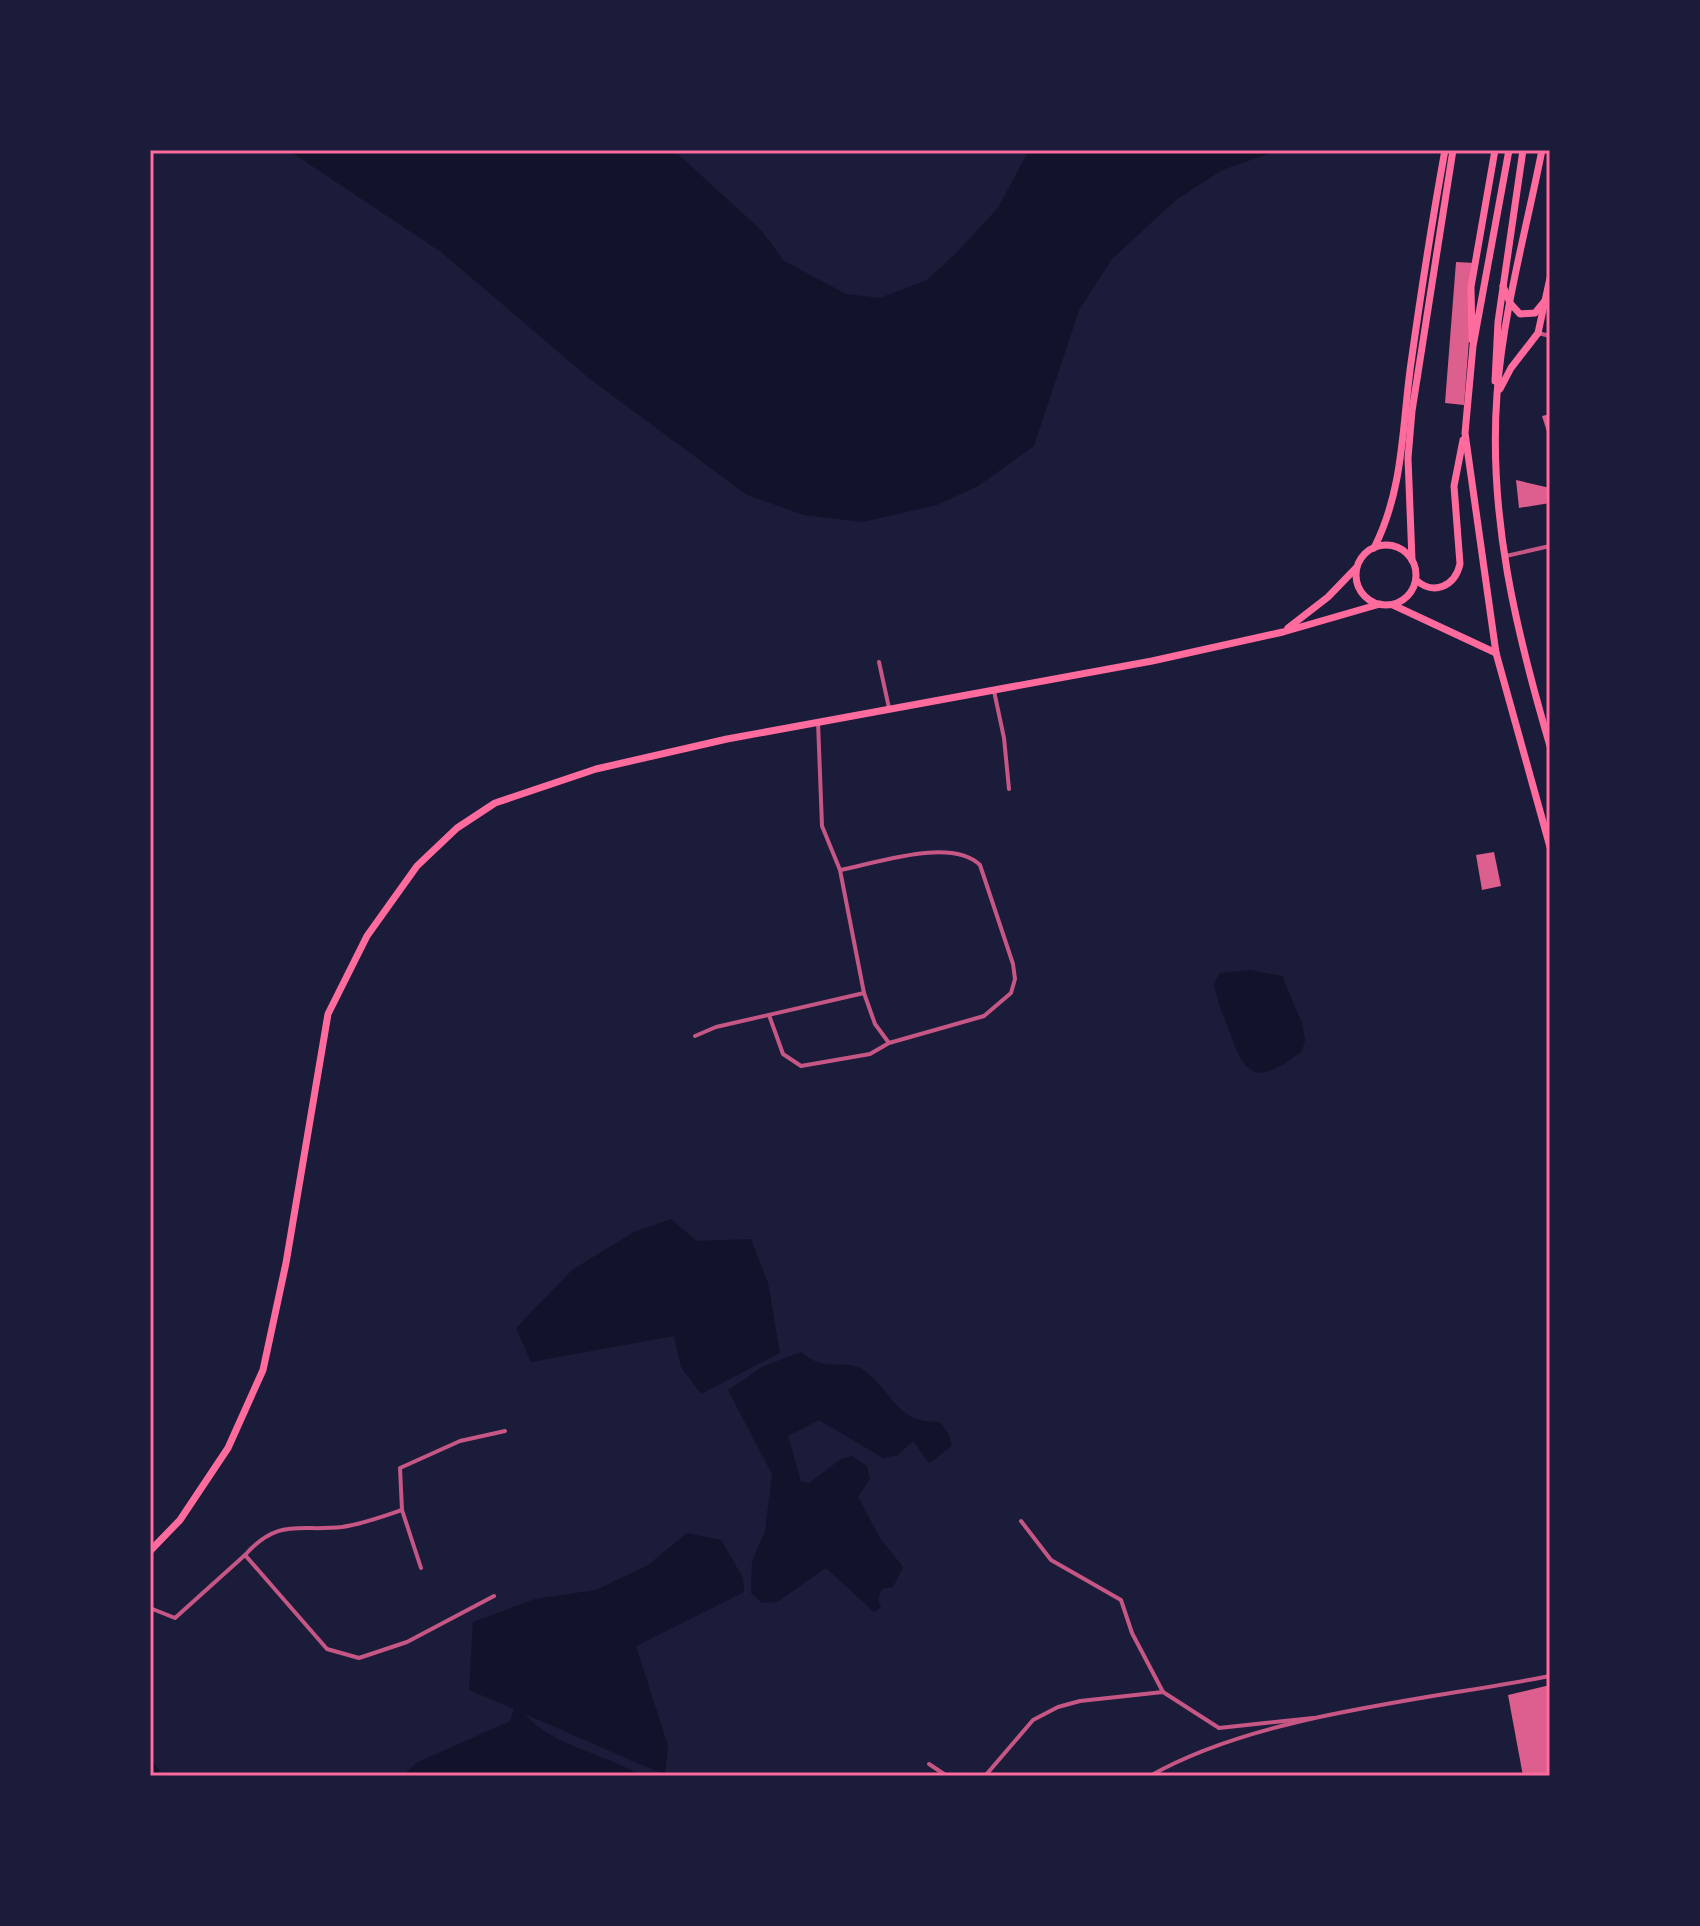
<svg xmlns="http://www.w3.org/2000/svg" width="1700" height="1926" font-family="'PT Sans Narrow',sans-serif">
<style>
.water{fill:#12122b}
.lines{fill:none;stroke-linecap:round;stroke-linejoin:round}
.canal{stroke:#12122b;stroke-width:10}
.building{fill:#dd5f8e}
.minor{stroke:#c65784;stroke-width:4}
.trunk{stroke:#ff6b9d;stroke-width:7}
.neatline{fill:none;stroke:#ff6b9d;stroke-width:3}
</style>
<rect width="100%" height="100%" fill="#1b1b3a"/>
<!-- water -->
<g class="water">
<polygon points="288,150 668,150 679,155 761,230 784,261 846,294 880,298 927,280 956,253 998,208 1029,150 1280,150 1222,170 1176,200 1112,259 1079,310 1034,446 978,486 937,505 862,522 804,515 747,495 590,379 441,252"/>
<path d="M 1250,970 L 1282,976 L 1302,1023 L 1305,1040 L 1302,1051 C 1261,1082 1247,1083 1230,1033 C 1224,1017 1217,1001 1214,984 L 1220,973 Z"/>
<polygon points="671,1219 697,1241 751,1239 768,1283 780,1353 701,1394 681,1367 674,1336 531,1362 516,1328 572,1270 634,1232"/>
<path d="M 801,1352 C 825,1374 847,1357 865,1371 C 895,1394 895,1423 940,1422 L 949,1435 L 952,1446 L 929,1463 L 913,1441 L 898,1455 L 883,1458 L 819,1420 L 788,1436 L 801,1481 L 809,1483 L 841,1459 L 852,1456 L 867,1466 L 870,1479 L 858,1497 L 880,1538 L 903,1567 L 893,1587 L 882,1589 L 878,1600 L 881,1607 L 874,1612 L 826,1568 L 777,1602 L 762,1603 L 751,1593 L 752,1561 L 765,1531 L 772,1474 L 728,1390 L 764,1366 Z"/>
<path d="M 687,1533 L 721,1540 L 743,1578 L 744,1592 L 636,1646 L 668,1746 L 665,1775 L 525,1714 C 552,1746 606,1754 642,1776 L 408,1776 L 407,1771 L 418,1762 L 510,1721 L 514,1709 L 469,1690 L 473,1622 L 535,1599 L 596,1590 L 648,1565 Z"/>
</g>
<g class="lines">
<!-- canal -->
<polyline class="canal" points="150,1766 157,1776"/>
</g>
<!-- building -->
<g class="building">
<polygon points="1456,262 1475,263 1464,405 1445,403"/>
<polygon points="1550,414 1550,438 1549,438 1542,416"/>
<polygon points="1516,480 1550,488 1550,503 1519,508"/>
<polygon points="1494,852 1501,886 1482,890 1476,855"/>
<polygon points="1550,1685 1550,1776 1523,1776 1508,1695"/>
</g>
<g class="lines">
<!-- minor -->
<g class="minor">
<polyline points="1538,333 1550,336"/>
<polyline points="1506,556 1550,546"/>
<polyline points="879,662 889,708"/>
<polyline points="994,691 1004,738 1009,789"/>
<polyline points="818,722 822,826 840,870 864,993 875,1024 889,1043"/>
<path d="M 769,1015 L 783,1054 L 801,1066 L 870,1054 L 889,1043 L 984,1016 L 1011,993 L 1015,979 L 1013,964 L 980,865 C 951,837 877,863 840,870"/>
<polyline points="695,1036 716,1027 864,993"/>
<polyline points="1021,1521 1051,1560 1121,1600 1132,1633 1163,1692"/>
<path d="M 245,1555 C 279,1517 299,1532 342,1527 C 363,1524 382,1517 402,1510"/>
<polyline points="421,1568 402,1510 400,1468 460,1441 505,1431"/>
<polyline points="150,1608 175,1618 245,1555 327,1649 359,1658 407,1642 494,1596"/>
<polyline points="929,1764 947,1776"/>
<polyline points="985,1776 1033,1720 1058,1707 1080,1701 1163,1692 1219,1728 1313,1718"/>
<path d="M 1150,1776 C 1258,1714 1427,1700 1550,1676"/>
</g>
<!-- trunk -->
<g class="trunk">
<polyline points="1509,150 1473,346 1465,433 1496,653 1550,847"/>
<path d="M 1542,150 C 1526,231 1503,312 1497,394 C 1488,516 1516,631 1550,746"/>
<polyline points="1503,286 1510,303 1520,314 1535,313 1544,302"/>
<polyline points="1472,340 1471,287 1495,150"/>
<polyline points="1495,381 1498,322 1523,150"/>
<polyline points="1500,389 1511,368 1538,333 1550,278"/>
<circle cx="1386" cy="575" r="30"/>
<path d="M 1374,548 C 1404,489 1402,426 1411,363 C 1421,292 1432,221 1445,150"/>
<polyline points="1412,560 1408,458 1412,411 1453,150"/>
<path d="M 1416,580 C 1434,596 1455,586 1460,564 L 1454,486 L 1463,440"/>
<polyline points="1393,605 1496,653"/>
<polyline points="1288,628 1328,597 1356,568"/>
<polyline points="150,1551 180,1520 228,1448 263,1370 286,1263 328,1014 367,936 417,866 457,828 495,803 596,769 727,739 1152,661 1283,632 1380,604"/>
</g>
</g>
<!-- border -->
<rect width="1700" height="1926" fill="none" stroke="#1b1b3a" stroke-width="304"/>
<rect x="152" y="152" width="1396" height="1622" class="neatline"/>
</svg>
